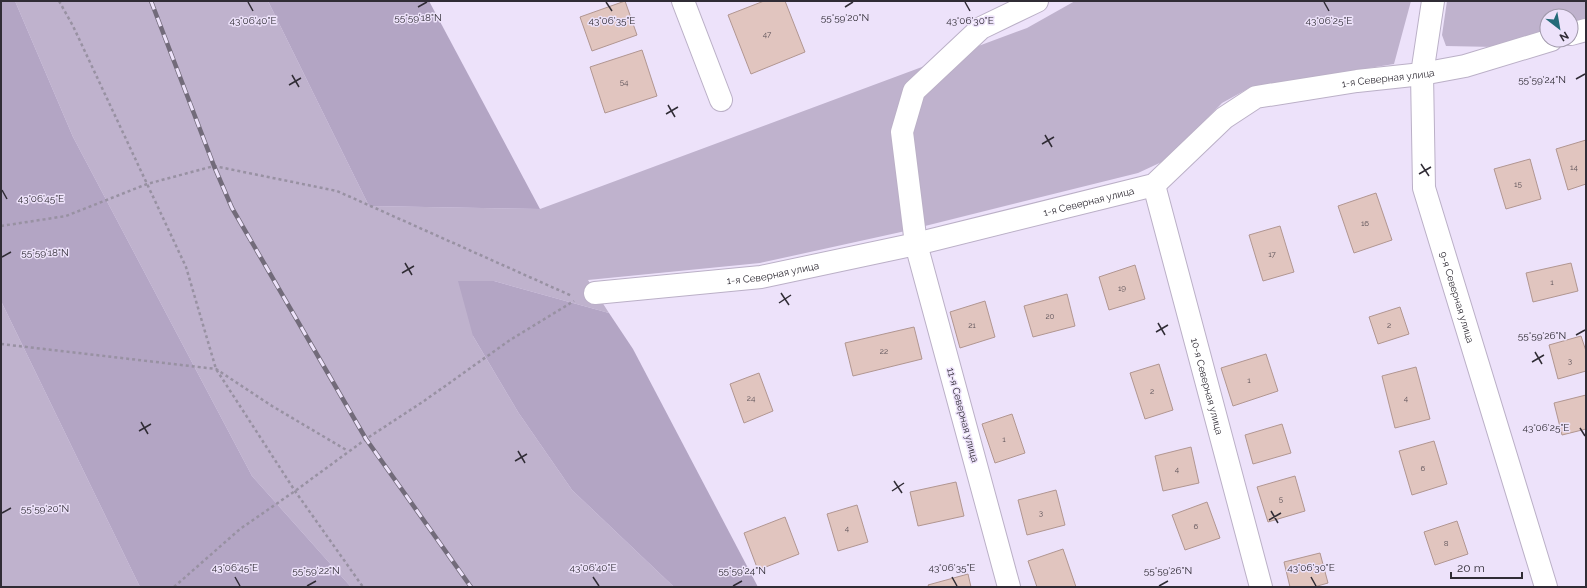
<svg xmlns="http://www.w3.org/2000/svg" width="1587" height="588" font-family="Raleway,sans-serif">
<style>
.green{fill:#bfb2cd}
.forest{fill:#b3a5c4}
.building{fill:#e1c5bf;stroke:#b19691}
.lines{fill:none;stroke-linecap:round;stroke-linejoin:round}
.minor-casing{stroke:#bbb0c7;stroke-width:24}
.path{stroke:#9891a2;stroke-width:2.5;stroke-dasharray:3 3;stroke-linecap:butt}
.minor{stroke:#fff;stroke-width:22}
.rail-casing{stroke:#726b7a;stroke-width:4.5}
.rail{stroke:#ede2fa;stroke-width:3;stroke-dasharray:9;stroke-linecap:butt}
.ticks{fill:none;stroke:#302c35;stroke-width:1.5}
.labels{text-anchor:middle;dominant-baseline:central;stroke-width:3;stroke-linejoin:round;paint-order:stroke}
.number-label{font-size:8px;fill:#5c5258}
.street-label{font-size:10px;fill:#302c35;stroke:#ede2fa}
.ticks-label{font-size:10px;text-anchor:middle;fill:#302c35;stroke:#ede2fa;stroke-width:3;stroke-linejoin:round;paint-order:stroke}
</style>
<rect width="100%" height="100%" fill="#ede2fa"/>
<!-- green -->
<g class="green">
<polygon points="15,1 268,1 369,206 540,209 1027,28 1075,1 1411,1 1394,64 1251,87 1222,103 1166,160 1138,173 901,232 760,263 588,280 609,313 494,281 473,336 518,412 572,490 674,587 351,587 252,476 73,137"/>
<polygon points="1447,1 1586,1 1586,22 1571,26 1571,16 1547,16 1547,32 1495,47 1446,46 1442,35"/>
<polygon points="1,301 140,587 1,587"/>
</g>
<!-- forest -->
<g class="forest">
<polygon points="1,1 15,1 73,137 252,476 351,587 140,587 1,301"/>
<polygon points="268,1 429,1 540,209 369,206"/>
<polygon points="458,281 494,281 609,313 633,349 758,587 674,587 572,490 518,412 473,336"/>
</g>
<!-- building -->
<g class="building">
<polygon points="625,1 637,35 592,51 580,17"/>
<polygon points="764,1 785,1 805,52 751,74 728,15"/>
<polygon points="642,50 657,96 605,113 590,67"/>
<polygon points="1586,140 1586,184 1568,190 1556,149"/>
<polygon points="1530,159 1541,199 1506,209 1494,169"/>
<polygon points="1376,193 1392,240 1354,253 1338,206"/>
<polygon points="1280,226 1294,272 1263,281 1249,235"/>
<polygon points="1571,263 1578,291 1533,302 1526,273"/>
<polygon points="1135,265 1145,299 1109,310 1099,277"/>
<polygon points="1067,294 1075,326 1033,337 1024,306"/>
<polygon points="985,301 995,337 960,348 950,312"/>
<polygon points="1400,307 1409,334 1378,344 1369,317"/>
<polygon points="914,327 922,359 853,376 845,343"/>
<polygon points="1581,336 1586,351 1586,371 1558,379 1549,345"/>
<polygon points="1266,354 1278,391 1233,406 1221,368"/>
<polygon points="1159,364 1173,410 1145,419 1130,373"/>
<polygon points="1416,367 1430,419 1395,428 1382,376"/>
<polygon points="759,373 773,411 744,423 730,384"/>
<polygon points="1586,395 1586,429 1562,435 1554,403"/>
<polygon points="1012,414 1025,453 995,463 982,424"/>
<polygon points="1282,424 1291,453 1253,464 1245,435"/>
<polygon points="1434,441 1447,484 1412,495 1399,451"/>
<polygon points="1191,447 1199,483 1163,491 1155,456"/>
<polygon points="1295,476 1305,511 1268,522 1257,487"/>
<polygon points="956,482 964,516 918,526 910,492"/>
<polygon points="1056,490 1065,525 1027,535 1018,500"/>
<polygon points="1207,502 1220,538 1185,550 1172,515"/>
<polygon points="857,505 868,542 838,551 827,514"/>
<polygon points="785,517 799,554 758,570 744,533"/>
<polygon points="1457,521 1468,554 1435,565 1424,532"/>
<polygon points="1063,549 1076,587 1037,587 1028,561"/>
<polygon points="1320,553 1328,583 1314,587 1290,587 1284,562"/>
<polygon points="968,574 971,587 929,587 928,585"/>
</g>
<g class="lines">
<!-- minor casing -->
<g class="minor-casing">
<g id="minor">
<polyline points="683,1 721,100"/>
<path id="s1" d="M 1433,1 L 1422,74 L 1424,188 L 1546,587"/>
<polyline points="1571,34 1586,30"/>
<path id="s2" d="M 1154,185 L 1261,587"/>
<path id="s3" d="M 595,293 L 761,277 L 916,244 L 1154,185 L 1224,118 L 1256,97 L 1357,81 L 1422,74 L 1465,66 L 1551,40"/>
<polyline points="1009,587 916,244 902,132 914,91 981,28 1037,1"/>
</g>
</g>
<!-- path -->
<g class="path">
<polyline points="59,1 73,26 186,267 216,369 295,491 363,587"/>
<polyline points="1,226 66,216 147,184 214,166 337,191 572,296"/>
<polyline points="1,344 216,369 272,406 348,451"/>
<polyline points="174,587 240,529 295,491 366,439 424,401 510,340 574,301"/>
</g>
<!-- minor -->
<use href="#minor" class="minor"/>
<!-- rail casing -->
<g class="rail-casing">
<polyline id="rail" points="151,1 214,166 232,208 366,439 471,587"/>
</g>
<!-- rail -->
<use href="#rail" class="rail"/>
</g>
<!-- ticks -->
<path class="ticks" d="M 248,2 L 253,11M 606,2 L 612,11M 965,2 L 970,11M 1324,2 L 1329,11M 418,7 L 427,2M 845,7 L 853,2M 292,75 L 299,87M 1576,79 L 1585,74M 289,85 L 301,78M 668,105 L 675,117M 666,114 L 678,107M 1045,135 L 1052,147M 1042,144 L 1054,137M 1421,164 L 1429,176M 1419,174 L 1431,167M 2,190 L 7,199M 2,257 L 11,252M 405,263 L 412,275M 402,273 L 414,266M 781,293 L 789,305M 779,303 L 791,295M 1158,323 L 1165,335M 1156,332 L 1168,325M 1576,335 L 1585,330M 1535,352 L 1542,364M 1532,362 L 1544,355M 141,422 L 148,434M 1580,428 L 1585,436M 139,431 L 151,424M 518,451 L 525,463M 515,461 L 527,454M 894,481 L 902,493M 892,491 L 904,483M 1271,511 L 1278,523M 2,513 L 11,508M 1269,520 L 1281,513M 235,577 L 240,586M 593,577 L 599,586M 952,577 L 957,586M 1311,577 L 1316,586M 307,586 L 316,581M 733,586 L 742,581M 1159,586 L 1168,581"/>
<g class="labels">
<!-- number labels -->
<g class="number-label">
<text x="767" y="34">47</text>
<text x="624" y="82">54</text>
<text x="1574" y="167">14</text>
<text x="1518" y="184">15</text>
<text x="1365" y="223">16</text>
<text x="1272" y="254">17</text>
<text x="1552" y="282">1</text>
<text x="1122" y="288">19</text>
<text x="1050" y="316">20</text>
<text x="972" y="325">21</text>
<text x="1389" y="325">2</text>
<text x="884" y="351">22</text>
<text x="1570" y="361">3</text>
<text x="1249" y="380">1</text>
<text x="1152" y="391">2</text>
<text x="751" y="398">24</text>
<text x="1406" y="398">4</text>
<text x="1004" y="439">1</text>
<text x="1423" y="468">6</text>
<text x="1177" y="469">4</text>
<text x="1281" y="499">5</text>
<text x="1041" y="513">3</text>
<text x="1196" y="526">6</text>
<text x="847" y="528">4</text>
<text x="1446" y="543">8</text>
</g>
<!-- street labels -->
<g class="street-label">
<text stroke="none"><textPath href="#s3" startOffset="839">1-я Северная улица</textPath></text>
<text stroke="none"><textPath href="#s3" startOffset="503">1-я Северная улица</textPath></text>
<text stroke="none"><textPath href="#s3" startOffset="179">1-я Северная улица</textPath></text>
<text stroke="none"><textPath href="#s1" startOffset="302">9-я Северная улица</textPath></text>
<text stroke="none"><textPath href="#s2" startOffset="208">10-я Северная улица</textPath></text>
<text transform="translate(963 415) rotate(75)">11-я Северная улица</text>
</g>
</g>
<g class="ticks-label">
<text x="418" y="21">55°59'18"N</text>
<text x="845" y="21">55°59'20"N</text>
<text x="253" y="24">43°06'40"E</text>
<text x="612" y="24">43°06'35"E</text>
<text x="970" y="24">43°06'30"E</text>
<text x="1329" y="24">43°06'25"E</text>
<text x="1542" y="83">55°59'24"N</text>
<text x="41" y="202">43°06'45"E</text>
<text x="45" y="256">55°59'18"N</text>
<text x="1542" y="339">55°59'26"N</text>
<text x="1546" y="431">43°06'25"E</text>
<text x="45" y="512">55°59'20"N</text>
<text x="235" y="571">43°06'45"E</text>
<text x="593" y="571">43°06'40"E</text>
<text x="952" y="571">43°06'35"E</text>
<text x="1311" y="571">43°06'30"E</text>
<text x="316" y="574">55°59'22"N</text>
<text x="742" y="574">55°59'24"N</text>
<text x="1168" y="574">55°59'26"N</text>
</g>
<!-- border -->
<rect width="1587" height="588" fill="none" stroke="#302c35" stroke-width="4"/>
<!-- north arrow -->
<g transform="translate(1559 28) rotate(149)"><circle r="19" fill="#ede2fa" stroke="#a199ab"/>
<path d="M0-3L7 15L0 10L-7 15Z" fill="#246b79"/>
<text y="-6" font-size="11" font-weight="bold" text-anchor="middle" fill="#302c35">N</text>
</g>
<!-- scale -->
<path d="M1451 572v6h71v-6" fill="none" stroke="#302c35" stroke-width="2"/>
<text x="1457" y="572" font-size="12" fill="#302c35" stroke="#ede2fa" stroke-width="3" paint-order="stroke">20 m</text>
</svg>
